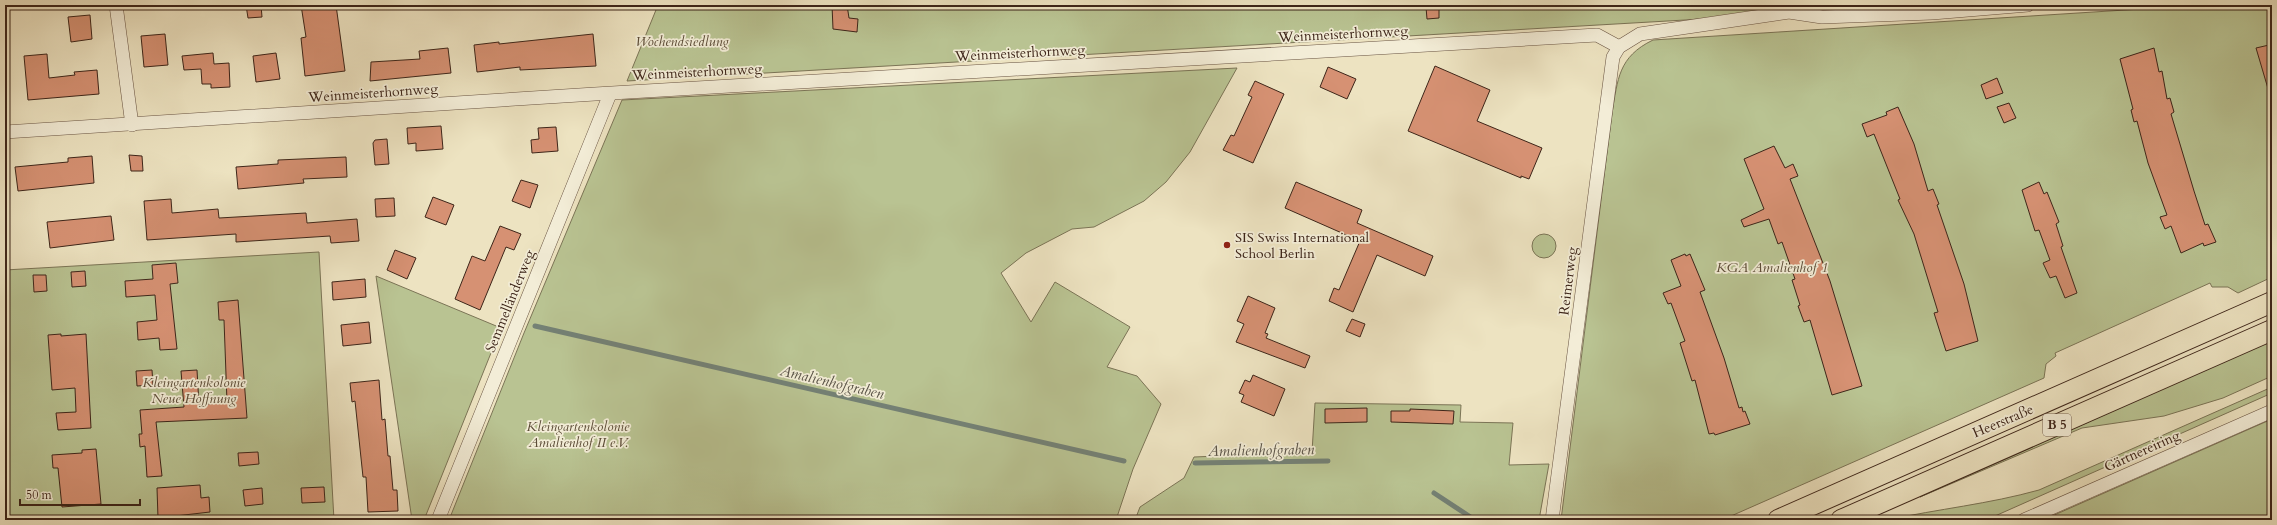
<svg xmlns="http://www.w3.org/2000/svg" width="2277" height="525" font-family="Cardo,serif">
<style>
.green{fill:#b9c392;stroke:#7b7456}
.lines{fill:none;stroke-linecap:round;stroke-linejoin:round}
.stream{stroke:#748175;stroke-width:5}
.building{fill:#d69173;stroke:#3d2519}
.minor-casing{stroke:#695443;stroke-width:14}
.primary-casing{stroke:#3d2519;stroke-width:22}
.minor{stroke:#f3edd7;stroke-width:13}
.primary{stroke:#ede3c1;stroke-width:20}
.poi-dot{fill:#8f2418;stroke:#f3edd7;stroke-width:1.5}
.labels{text-anchor:middle;dominant-baseline:central;stroke-width:3.5;stroke-linejoin:round;paint-order:stroke}
.shield{fill:#f3edd7;stroke:#746152;stroke-width:1}
.shield-label{font-size:13px;font-weight:bold;fill:#3d2519}
.street-label{font-size:14px;fill:#3d2519;stroke:#f3edd7}
.park-label{font-size:14px;font-style:italic;fill:#5c4c37;stroke:#f3edd7}
.poi-label{font-size:14px;fill:#3d2519;stroke:#f3edd7;text-anchor:start}
.water-label{font-size:15px;font-style:italic;fill:#595347;stroke:#f3edd7}
</style>
<rect width="100%" height="100%" fill="#ede3c1"/>
<filter id="stains"><feTurbulence type="fractalNoise" baseFrequency=".005" numOctaves="4"/><feColorMatrix values="0 0 0 0 .2 0 0 0 0 .09 0 0 0 0 .02 0 0 0 .5 -.17"/></filter>
<radialGradient id="worn" r=".72"><stop offset=".6" stop-color="#630" stop-opacity="0"/><stop offset="1" stop-color="#630" stop-opacity=".3"/></radialGradient>
<!-- green -->
<g class="green">
<polygon points="658,5 1905,5 1685,20 627,81"/>
<path d="M 2204,5 L 2272,5 L 2272,277 L 2238,293 L 2228,287 L 2212,287 L 2210,283 L 2055,353 L 2056,356 L 2046,364 L 2044,378 L 1722,520 L 1561,520 L 1612,113 C 1618,79 1618,57 1653,40 Z"/>
<polygon points="1237,68 1190,152 1166,182 1144,201 1094,227 1072,229 1026,253 1001,273 1031,322 1055,282 1130,327 1107,367 1137,376 1161,404 1133,469 1116,520 449,520 524,333 622,100"/>
<circle cx="1544" cy="246" r="12"/>
<polygon points="319,252 334,520 5,520 5,270"/>
<polygon points="376,276 501,328 424,520 412,520"/>
<polygon points="2272,340 2272,376 2223,398 2164,416 2082,428 1920,497"/>
<path d="M 2272,387 L 2272,393 L 1986,520 L 1887,520 C 1938,509 1989,504 2039,490 Z"/>
<polygon points="1315,403 1461,405 1460,422 1513,423 1509,465 1549,464 1539,520 1135,520 1140,507 1184,478 1194,457 1312,452"/>
<polygon points="2272,419 2272,520 2043,520"/>
</g>
<g class="lines">
<!-- stream -->
<g class="stream">
<polyline points="535,326 1124,461"/>
<polyline points="1195,463 1328,461"/>
<polyline points="1434,493 1475,520"/>
</g>
</g>
<!-- building -->
<g class="building">
<polygon points="246,5 261,5 262,17 248,18"/>
<polygon points="301,5 336,5 345,71 305,76 301,38 306,37"/>
<polygon points="832,5 847,5 849,18 858,19 857,32 833,29"/>
<polygon points="1439,6 1439,18 1427,19 1426,7"/>
<polygon points="90,15 92,39 71,42 68,17"/>
<polygon points="165,34 168,65 144,67 141,36"/>
<polygon points="593,34 596,66 520,70 520,67 477,72 474,45 499,42 499,44"/>
<polygon points="2269,45 2272,58 2272,91 2269,92 2256,48"/>
<polygon points="448,48 451,73 370,81 371,62 420,59 419,51"/>
<polygon points="2154,48 2159,72 2162,71 2167,99 2170,98 2174,112 2171,114 2194,191 2205,225 2208,224 2216,242 2204,246 2203,243 2181,253 2171,226 2165,229 2160,217 2167,215 2148,163 2137,121 2134,122 2131,110 2133,109 2120,59"/>
<polygon points="213,53 214,64 229,63 230,87 211,88 211,84 202,84 201,69 184,70 182,56"/>
<polygon points="276,53 280,79 256,82 253,56"/>
<polygon points="47,54 49,78 75,75 74,72 97,70 99,94 28,100 24,56"/>
<polygon points="1435,66 1490,90 1477,121 1542,148 1529,179 1521,176 1521,178 1408,131"/>
<polygon points="1328,67 1356,79 1347,99 1320,87"/>
<polygon points="1997,78 2003,93 1986,99 1981,85"/>
<polygon points="1255,81 1284,94 1253,163 1223,150 1231,135 1234,136 1252,97 1248,95"/>
<polygon points="2009,103 2016,118 2004,123 1997,107"/>
<polygon points="1898,107 1914,144 1928,191 1933,189 1939,204 1937,205 1964,284 1978,341 1946,351 1934,313 1938,312 1914,234 1898,200 1900,199 1874,134 1867,137 1862,124 1887,115 1886,112"/>
<polygon points="441,126 443,149 416,151 416,143 408,144 407,128"/>
<polygon points="556,127 558,151 532,153 531,140 539,139 538,128"/>
<polygon points="387,139 389,164 375,165 373,143 375,140"/>
<polygon points="1774,146 1785,168 1793,164 1798,176 1790,179 1830,281 1862,386 1832,395 1810,320 1804,322 1798,306 1800,305 1792,280 1795,279 1782,242 1778,244 1769,219 1744,227 1741,220 1764,209 1744,159"/>
<polygon points="129,155 142,156 143,171 131,171"/>
<polygon points="92,156 94,183 18,191 15,167 68,162 68,158"/>
<polygon points="346,157 347,177 303,179 304,183 238,189 236,167 278,164 278,160"/>
<polygon points="521,180 538,185 530,208 512,201"/>
<polygon points="1296,182 1362,210 1357,223 1433,256 1425,276 1377,255 1353,312 1329,301 1334,288 1339,290 1360,241 1285,208"/>
<polygon points="2039,182 2044,194 2047,192 2059,222 2056,224 2063,246 2061,247 2077,293 2065,298 2056,276 2050,278 2043,263 2050,260 2039,230 2035,231 2022,190"/>
<polygon points="433,197 454,205 446,225 425,217"/>
<polygon points="394,198 395,216 376,217 375,199"/>
<polygon points="171,199 172,213 218,209 219,218 306,213 307,223 357,219 359,241 331,243 330,236 236,242 236,234 147,240 144,201"/>
<polygon points="111,216 114,240 50,248 47,222"/>
<polygon points="500,226 521,234 514,250 506,247 480,310 455,299 472,256 485,261"/>
<polygon points="395,250 416,258 407,279 387,270"/>
<polygon points="1685,254 1686,256 1690,254 1705,290 1700,292 1724,358 1739,408 1742,407 1743,412 1745,411 1750,424 1715,435 1714,433 1709,434 1695,380 1692,381 1680,343 1685,341 1671,303 1668,304 1663,293 1681,286 1671,260"/>
<polygon points="176,263 178,283 170,284 177,349 160,350 159,338 138,340 137,322 157,320 155,295 126,297 125,281 153,279 152,265"/>
<polygon points="85,271 86,286 72,287 71,272"/>
<polygon points="33,275 46,275 47,291 34,292"/>
<polygon points="365,279 366,297 333,300 332,282"/>
<polygon points="1248,296 1275,308 1265,333 1268,334 1266,338 1310,356 1305,368 1236,342 1244,324 1237,321"/>
<polygon points="238,300 247,418 156,422 162,476 147,477 145,446 140,447 139,434 142,434 140,410 184,407 181,371 197,370 199,405 227,402 224,320 219,320 218,302"/>
<polygon points="1352,319 1365,324 1360,337 1346,331"/>
<polygon points="369,322 371,343 343,346 341,325"/>
<polygon points="61,334 61,336 86,334 91,428 58,430 56,413 76,412 75,388 52,390 48,335"/>
<polygon points="152,370 153,385 137,386 136,371"/>
<polygon points="1253,375 1285,389 1274,416 1241,402 1244,395 1239,393 1245,380 1250,382"/>
<polygon points="379,380 382,420 385,419 388,456 390,456 393,490 397,490 398,511 368,512 366,477 363,477 355,401 352,402 350,383"/>
<polygon points="1367,408 1367,422 1325,423 1325,409"/>
<polygon points="1410,409 1454,411 1453,424 1391,422 1391,411 1410,411"/>
<polygon points="96,449 101,504 62,507 58,468 53,468 52,455 82,453 82,450"/>
<polygon points="258,452 259,464 239,466 238,453"/>
<polygon points="200,485 201,498 209,497 210,512 158,518 157,488"/>
<polygon points="324,487 325,502 302,503 301,488"/>
<polygon points="262,488 263,504 245,506 243,490"/>
</g>
<g class="lines">
<!-- minor casing -->
<g class="minor-casing">
<g id="minor">
<polyline points="116,5 132,125"/>
<polyline points="5,132 595,94 1597,35 1619,47"/>
<polyline points="438,520 610,94"/>
<polyline points="1552,520 1613,57 1619,47 1640,34 1789,12 1822,17 1932,13 2028,5"/>
<polyline points="2024,520 2272,411"/>
</g>
</g>
<!-- primary casing -->
<g class="primary-casing">
<g id="primary">
<polyline points="1778,520 2272,302"/>
<polyline points="1841,520 2272,330"/>
</g>
</g>
<!-- minor -->
<use href="#minor" class="minor"/>
<!-- primary -->
<use href="#primary" class="primary"/>
</g>
<!-- markers -->
<circle class="poi-dot" cx="1227" cy="245" r="4"/>
<g class="labels">
<!-- shield labels -->
<rect class="shield" x="2043" y="414" width="28" height="22" rx="3"/>
<g class="shield-label">
<text x="2057" y="425">B 5</text>
</g>
<!-- street labels -->
<g class="street-label">
<text transform="translate(1343 34) rotate(-3)">Weinmeisterhornweg</text>
<text transform="translate(1020 53) rotate(-3)">Weinmeisterhornweg</text>
<text transform="translate(697 72) rotate(-3)">Weinmeisterhornweg</text>
<text transform="translate(373 93) rotate(-4)">Weinmeisterhornweg</text>
<text transform="translate(1568 281) rotate(-83)">Reimerweg</text>
<text transform="translate(510 301) rotate(-68)">Semmelländerweg</text>
<text transform="translate(2003 421) rotate(-23)">Heerstraße</text>
<text transform="translate(2142 451) rotate(-24)">Gärtnereiring</text>
</g>
<!-- park labels -->
<g class="park-label">
<text x="682" y="41">Wochendsiedlung</text>
<text x="1772" y="267">KGA Amalienhof 1</text>
<text x="194" y="382">Kleingartenkolonie<tspan x="194" dy="16">Neue Hoffnung</tspan></text>
<text x="578" y="426">Kleingartenkolonie<tspan x="578" dy="16">Amalienhof II e.V.</tspan></text>
</g>
<!-- poi labels -->
<g class="poi-label">
<text x="1235" y="237">SIS Swiss International<tspan x="1235" dy="16">School Berlin</tspan></text>
</g>
<!-- water labels -->
<g class="water-label">
<text transform="translate(832 382) rotate(13)">Amalienhofgraben</text>
<text transform="translate(1261 450) rotate(-1)">Amalienhofgraben</text>
</g>
</g>
<!-- margin -->
<rect width="2277" height="525" fill="none" stroke="#ede3c1" stroke-width="20"/>
<rect x="6" y="6" width="2265" height="513" fill="none" stroke="#3d2519" stroke-width="2"/>
<rect x="10" y="10" width="2257" height="505" fill="none" stroke="#3d2519"/>
<!-- scale -->
<path d="M20 499v6h120v-6" fill="none" stroke="#3d2519" stroke-width="2"/>
<text x="26" y="499" font-size="12" fill="#3d2519" stroke="#f3edd7" stroke-width="3" paint-order="stroke">50 m</text>
<rect width="100%" height="100%" filter="url(#stains)"/>
<rect width="100%" height="100%" fill="url(#worn)"/>
</svg>
